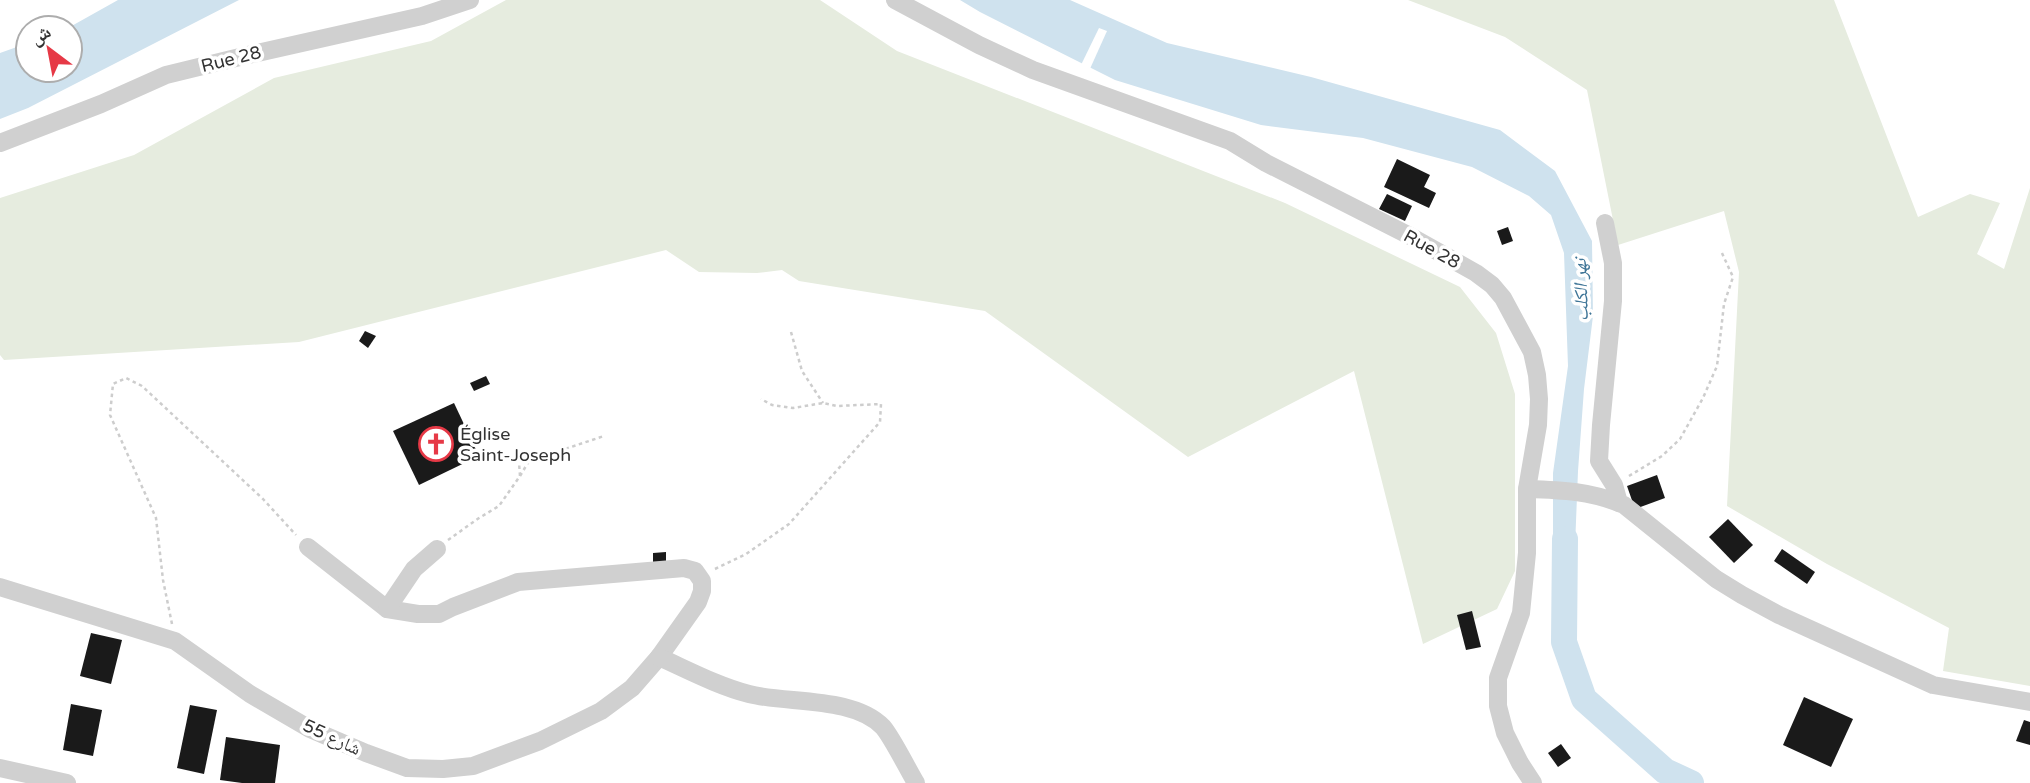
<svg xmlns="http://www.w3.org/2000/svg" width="2030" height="783" font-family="'Varela Round','Noto Naskh Arabic',sans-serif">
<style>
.green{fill:#e6ecdf}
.water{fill:#cfe2ee}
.pier{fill:#fff}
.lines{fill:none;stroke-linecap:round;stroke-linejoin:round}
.river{stroke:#cfe2ee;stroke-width:26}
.building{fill:#1a1a1a}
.path{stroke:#cdcdcd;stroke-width:2.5;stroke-dasharray:3.5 3.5;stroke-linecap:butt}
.minor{stroke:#d0d0d0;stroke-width:18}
.labels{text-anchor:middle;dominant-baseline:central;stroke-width:7;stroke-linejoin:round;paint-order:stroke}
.street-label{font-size:18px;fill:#333;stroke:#fff}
.poi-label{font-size:18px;fill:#333;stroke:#fff;text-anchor:start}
.water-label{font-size:19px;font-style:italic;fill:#3f7597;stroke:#fff}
</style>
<rect width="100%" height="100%" fill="#fff"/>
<!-- green -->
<g class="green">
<polygon points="506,0 820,0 897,51 1285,203 1460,287 1496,333 1515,394 1515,571 1497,609 1423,644 1354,371 1188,457 985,311 799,281 782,270 757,273 699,272 666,250 299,342 4,360 0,355 0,198 134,155 274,78 431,41"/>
<polygon points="1408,0 1834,0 1918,217 1970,194 2000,203 1977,254 2004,269 2030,188 2030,686 1943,671 1949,628 1827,564 1727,506 1739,272 1724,211 1618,245 1587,90 1505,37"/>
</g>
<!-- water -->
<g class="water">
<polygon points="118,0 239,0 28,108 0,119 0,53 28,43 28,70 70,70 70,28 68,28"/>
<polygon points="960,0 1070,0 1167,43 1311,77 1500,130 1555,171 1592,241 1593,316 1584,389 1578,471 1574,572 1553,573 1553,473 1568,366 1564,253 1551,215 1529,196 1472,167 1363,138 1261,125 1115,80 980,12"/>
</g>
<!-- pier -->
<polygon class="pier" points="1099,28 1107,31 1089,71 1080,67"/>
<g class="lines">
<!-- river -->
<polyline class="river" points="1565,539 1564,642 1584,699 1665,771 1691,783"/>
</g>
<!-- building -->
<g class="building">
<polygon points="1397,159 1430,175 1424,187 1436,193 1429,208 1384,187"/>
<polygon points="1387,194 1412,206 1405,221 1379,209"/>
<polygon points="1508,227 1513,241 1502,245 1497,231"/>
<polygon points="365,331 376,336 368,348 359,341"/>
<polygon points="486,376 490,384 474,391 470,383"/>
<polygon points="454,403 479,456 419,485 393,431"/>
<polygon points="1657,475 1665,498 1635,509 1627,486"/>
<polygon points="1728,519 1753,545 1734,563 1709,537"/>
<polygon points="1782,549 1815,572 1807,584 1774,561"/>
<polygon points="666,552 666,564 653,564 653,553"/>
<polygon points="1472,611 1481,647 1466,650 1457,615"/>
<polygon points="91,633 122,640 111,684 80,676"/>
<polygon points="1804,697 1853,719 1831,767 1783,745"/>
<polygon points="71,704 102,710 93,756 63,750"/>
<polygon points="190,705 217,710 204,774 177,768"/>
<polygon points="2024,720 2030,722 2030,745 2016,741"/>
<polygon points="226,737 280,745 275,783 242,783 220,780"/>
<polygon points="1561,744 1571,758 1558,767 1548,753"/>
</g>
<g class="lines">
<!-- path -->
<g class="path">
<polyline points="791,332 802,371 823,403"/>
<polyline points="520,476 529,461 604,436"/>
<polyline points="1629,476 1662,456 1680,439 1703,398 1717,366 1724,304 1733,277 1721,251"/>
<polyline points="448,540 479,518 499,506 520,476 518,449"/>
<polyline points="715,569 746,554 789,524 880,422 881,404 837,406 823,403 793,408 772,405 761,399"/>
<polyline points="172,624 163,580 156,518 110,415 113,384 126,378 142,386 263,499 296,535"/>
</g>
<!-- minor -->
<g class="minor">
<polyline points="895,0 979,45 1033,70 1230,141 1266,163 1410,236 1476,273 1492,285 1503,298 1532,352 1537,375 1539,399 1538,425 1527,489 1527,553 1521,613 1498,678 1498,706 1505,733 1520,763 1533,783"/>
<polyline points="0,143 101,104 166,75 248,55 422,16 470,0"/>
<polyline points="1605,223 1613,263 1613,301 1601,425 1599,461 1614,485 1619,503"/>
<path d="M 1527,489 C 1562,490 1591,491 1624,505 L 1716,579 L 1742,595 L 1779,615 L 1933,685 L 2030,702"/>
<polyline points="0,587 175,641 250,694 310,729 366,753 407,768 443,769 473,766 540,741 601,711 632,688 659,657 698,602 702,591 702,581 695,571 684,568 518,582 453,607 439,614 418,614 387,609 308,547"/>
<polyline points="387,609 414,569 437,549"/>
<path d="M 659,657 C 688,670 718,686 749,694 C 788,704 853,696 883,727 C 893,739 907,768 916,783"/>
<polyline points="0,768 67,783"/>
</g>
</g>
<!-- icons -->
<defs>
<g id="church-ring" transform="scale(1.75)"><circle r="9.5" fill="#fff" stroke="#e63946" stroke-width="1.5"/><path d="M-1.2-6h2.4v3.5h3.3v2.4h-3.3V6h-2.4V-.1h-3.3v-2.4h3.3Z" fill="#e63946"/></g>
</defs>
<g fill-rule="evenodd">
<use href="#church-ring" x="436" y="444"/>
</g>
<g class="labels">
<!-- street labels -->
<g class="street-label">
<text transform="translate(231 59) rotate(-14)">Rue 28</text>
<text transform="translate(1432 249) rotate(29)">Rue 28</text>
<text transform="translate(332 737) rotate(25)">شارع 55</text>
</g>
<!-- poi labels -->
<g class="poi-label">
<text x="460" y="434">Église<tspan x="460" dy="21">Saint-Joseph</tspan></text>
</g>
<!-- water labels -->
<g class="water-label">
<text transform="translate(1581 290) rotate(-92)">نهر الكلب</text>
</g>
</g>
<!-- north arrow -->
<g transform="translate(49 49) rotate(328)"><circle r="33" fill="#ffffff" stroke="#adadad" stroke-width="2"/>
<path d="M0-5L12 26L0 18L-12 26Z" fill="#e63946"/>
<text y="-10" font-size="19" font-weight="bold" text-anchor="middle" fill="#333333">ش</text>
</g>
</svg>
